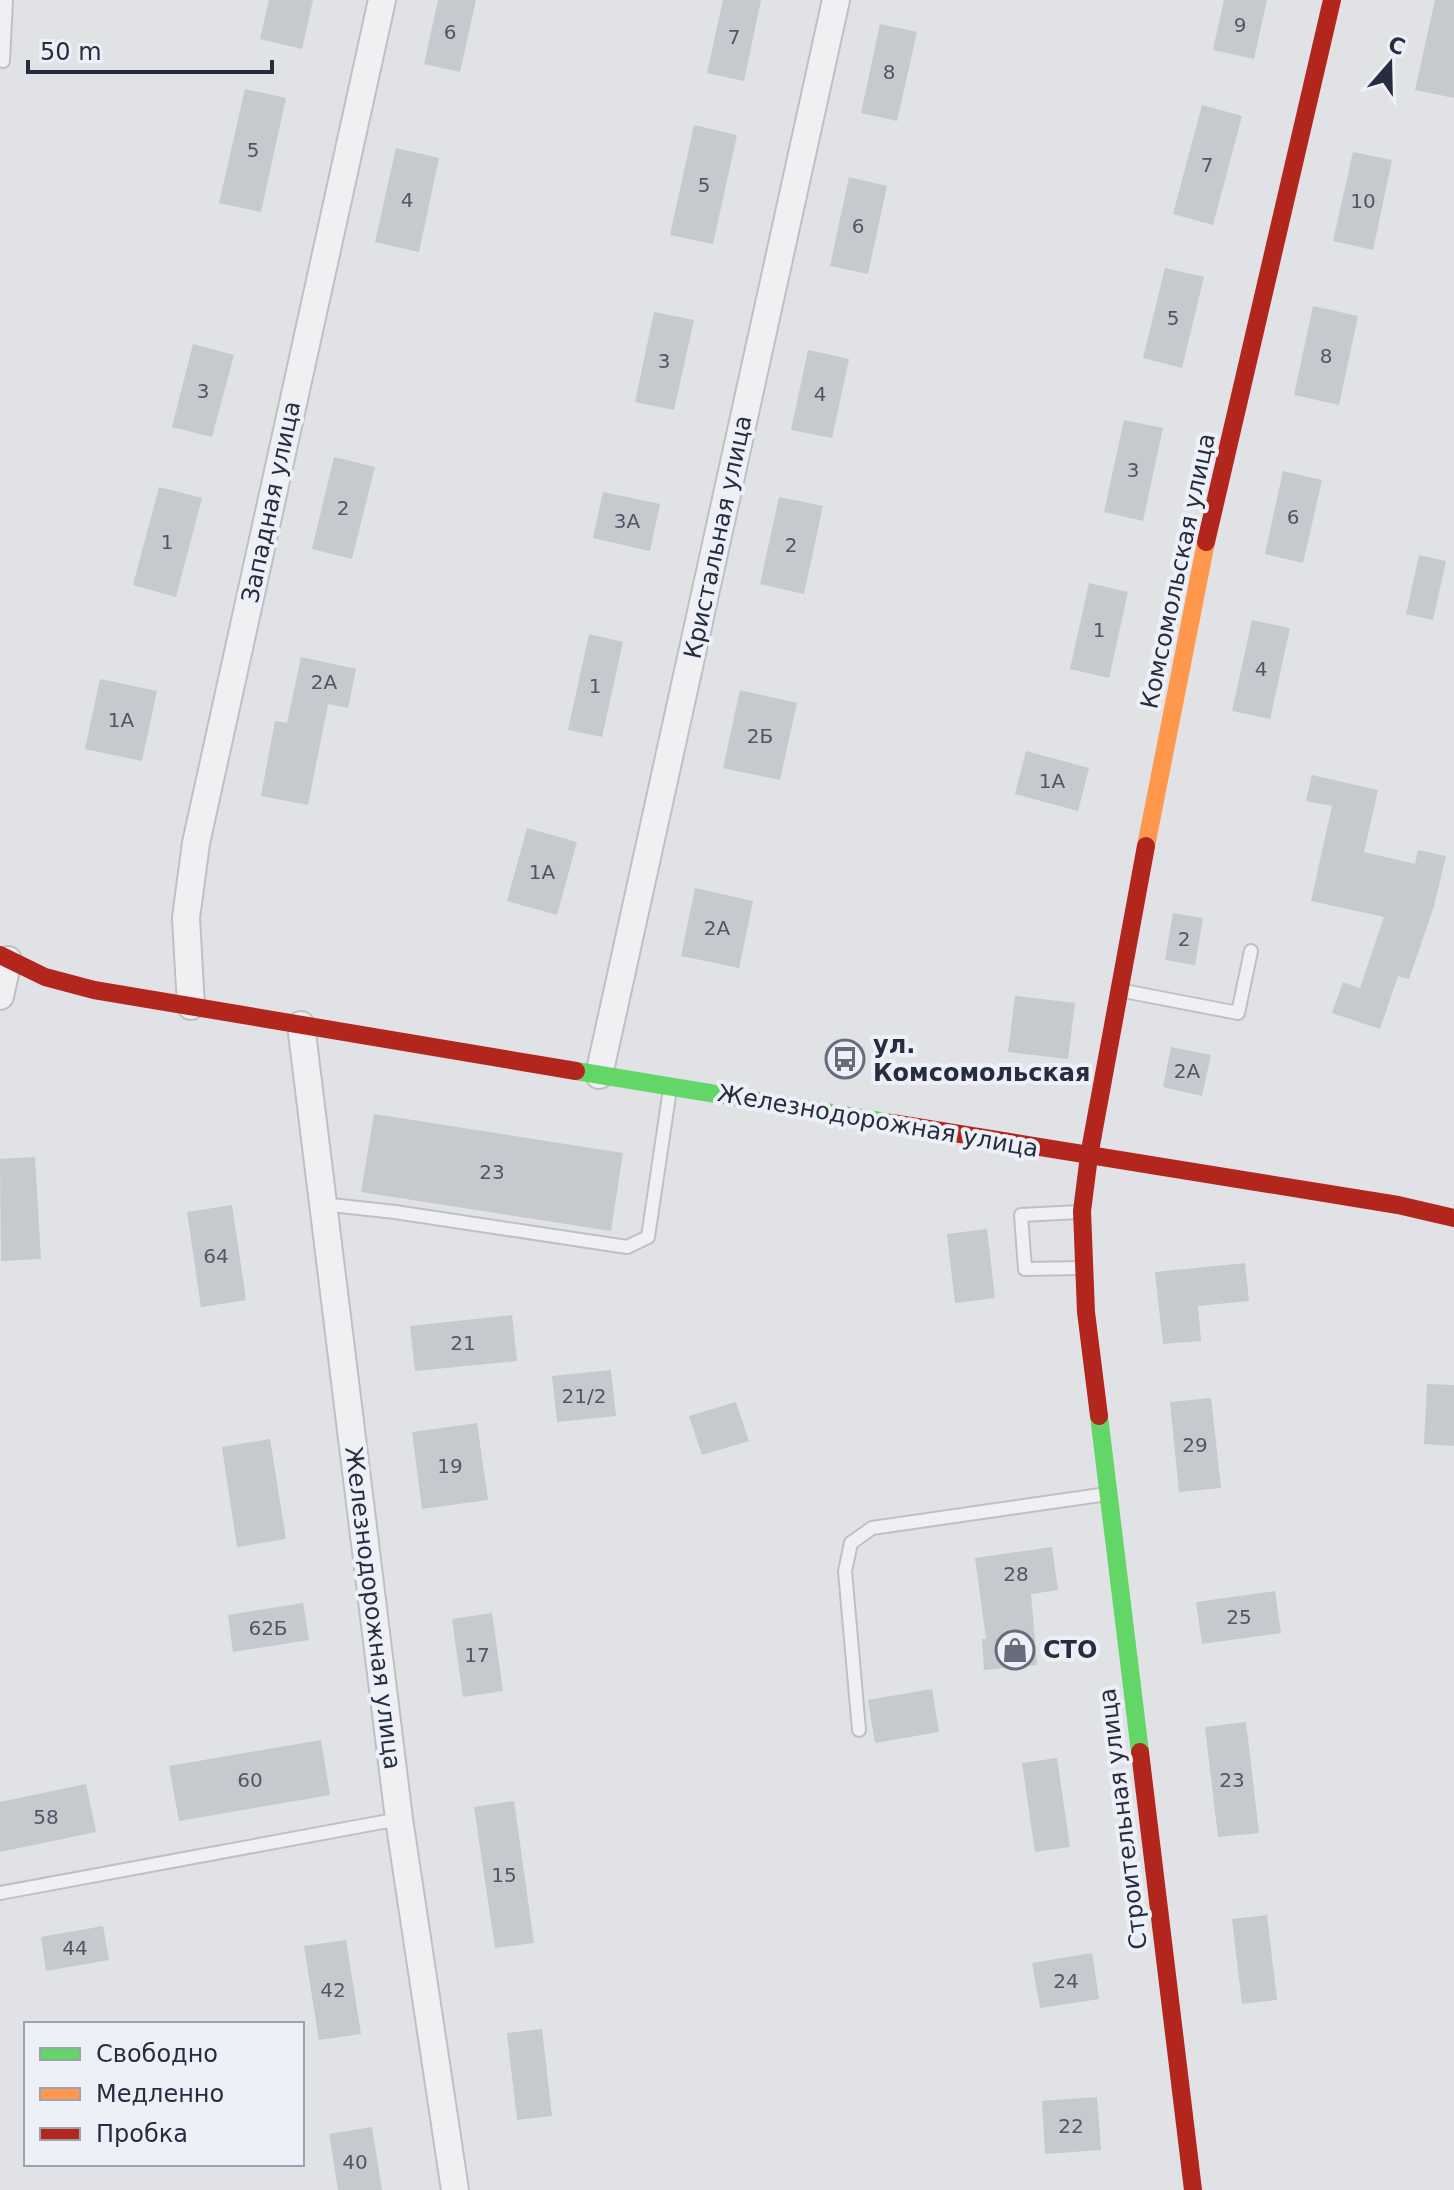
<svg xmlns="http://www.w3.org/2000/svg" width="1454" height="2190" font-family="'DejaVu Sans',sans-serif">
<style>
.building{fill:#c6c9cd}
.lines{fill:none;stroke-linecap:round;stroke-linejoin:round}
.lane-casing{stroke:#bfc0c4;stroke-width:16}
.street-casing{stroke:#bfc0c4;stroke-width:30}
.lane{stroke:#f0f0f3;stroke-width:12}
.street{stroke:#f0f0f3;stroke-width:26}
.fast{stroke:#63d668;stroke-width:18}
.slow{stroke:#ff974d;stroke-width:18}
.jam{stroke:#b3261e;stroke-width:18}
.labels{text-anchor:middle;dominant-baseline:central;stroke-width:8;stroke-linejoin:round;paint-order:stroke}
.number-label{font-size:20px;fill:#505666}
.street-label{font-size:24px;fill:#262d41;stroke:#edf0f6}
.poi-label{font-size:24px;font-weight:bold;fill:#262d41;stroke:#edf0f6;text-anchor:start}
</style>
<rect width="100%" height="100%" fill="#e1e2e6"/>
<!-- building -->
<g class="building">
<polygon points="269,0 313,0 302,49 260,39"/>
<polygon points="438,0 476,0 460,72 424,64"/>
<polygon points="723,0 761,0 744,81 707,73"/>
<polygon points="1224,0 1267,0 1254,59 1213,50"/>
<polygon points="1435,0 1454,0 1454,98 1415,90"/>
<polygon points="880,24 917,32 897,121 861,113"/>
<polygon points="245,89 286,98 261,212 219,203"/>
<polygon points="1202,105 1242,116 1213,225 1173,214"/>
<polygon points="694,125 737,135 713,244 670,235"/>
<polygon points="396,148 439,158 419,252 375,242"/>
<polygon points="1353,152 1392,160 1373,250 1333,241"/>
<polygon points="849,177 887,186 868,274 830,266"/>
<polygon points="1165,268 1204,277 1182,368 1143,358"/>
<polygon points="1313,306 1358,316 1339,405 1294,395"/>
<polygon points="654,312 694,320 674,410 635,402"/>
<polygon points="193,344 234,355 212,437 172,427"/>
<polygon points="808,350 849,359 832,438 791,430"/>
<polygon points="1124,420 1163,428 1143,521 1104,512"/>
<polygon points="334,457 375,467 352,559 312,549"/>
<polygon points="1283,471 1322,480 1303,563 1265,554"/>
<polygon points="159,487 202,498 176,597 133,585"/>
<polygon points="603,492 660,504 650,551 593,538"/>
<polygon points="779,497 823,506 804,594 760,584"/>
<polygon points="1419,555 1446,561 1433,620 1406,614"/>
<polygon points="1089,583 1128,592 1109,678 1070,669"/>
<polygon points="1252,620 1290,628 1270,719 1232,711"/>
<polygon points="589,634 623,642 602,737 568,730"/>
<polygon points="301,657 356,669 348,708 328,704 308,805 261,796 275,721 287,723"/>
<polygon points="100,679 157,691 142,761 85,749"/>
<polygon points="740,690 797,703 780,780 723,768"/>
<polygon points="1026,751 1089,768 1078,811 1015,794"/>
<polygon points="1312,775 1378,790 1364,852 1415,864 1418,850 1446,856 1434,906 1409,979 1398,976 1380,1029 1332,1013 1343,982 1360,988 1384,917 1311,901 1332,806 1306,801"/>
<polygon points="527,828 577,842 557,915 507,901"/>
<polygon points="695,888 753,901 739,968 681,956"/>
<polygon points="1173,913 1203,918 1195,965 1165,960"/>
<polygon points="1015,996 1075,1003 1068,1059 1008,1052"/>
<polygon points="1171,1047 1211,1055 1202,1096 1163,1087"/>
<polygon points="374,1114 623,1153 611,1231 361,1192"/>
<polygon points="35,1157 41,1259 1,1261 0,1159"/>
<polygon points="232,1205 246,1300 201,1307 187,1212"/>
<polygon points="987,1229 995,1298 955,1303 947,1234"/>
<polygon points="1245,1263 1249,1301 1198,1306 1201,1341 1163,1344 1155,1272"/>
<polygon points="512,1315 517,1361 415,1371 410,1326"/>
<polygon points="611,1370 616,1416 557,1422 552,1376"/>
<polygon points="1427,1384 1454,1385 1454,1446 1424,1444"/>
<polygon points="1211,1398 1221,1488 1179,1492 1170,1402"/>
<polygon points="736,1402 749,1441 702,1455 689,1416"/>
<polygon points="477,1423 488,1500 422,1509 412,1432"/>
<polygon points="270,1439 286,1539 237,1547 222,1447"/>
<polygon points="1052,1547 1058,1590 1031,1594 1037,1665 984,1670 982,1639 986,1639 975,1558"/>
<polygon points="1275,1591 1281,1633 1202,1644 1196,1602"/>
<polygon points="303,1603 309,1640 233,1652 228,1615"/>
<polygon points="492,1613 503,1691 463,1697 452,1619"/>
<polygon points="932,1689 939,1732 875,1743 868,1700"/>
<polygon points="1246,1722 1259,1833 1218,1837 1205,1727"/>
<polygon points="321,1740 330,1795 179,1821 169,1766"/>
<polygon points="1057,1758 1070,1847 1035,1852 1022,1763"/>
<polygon points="86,1784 96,1832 0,1852 0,1802"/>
<polygon points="514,1801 534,1943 495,1948 474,1807"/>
<polygon points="1267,1915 1277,2000 1242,2004 1232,1919"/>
<polygon points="103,1926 109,1960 46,1971 41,1937"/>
<polygon points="346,1940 361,2034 319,2040 304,1946"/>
<polygon points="1092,1953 1099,1999 1040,2008 1032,1963"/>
<polygon points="542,2029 552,2116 517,2120 507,2033"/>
<polygon points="1097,2097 1101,2150 1045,2154 1042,2101"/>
<polygon points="372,2127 382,2190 338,2190 329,2134"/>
</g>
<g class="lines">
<!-- lane casing -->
<g class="lane-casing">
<g id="lane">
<polyline points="3,61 6,0"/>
<polyline points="1124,991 1238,1013 1251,951"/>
<polyline points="322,1204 395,1212 627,1247 648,1237 670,1089"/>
<polyline points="1079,1212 1021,1215 1025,1269 1082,1268"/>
<polyline points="859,1730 845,1571 851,1543 872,1528 1107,1494"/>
<polyline points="0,1893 399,1819"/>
</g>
</g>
<!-- street casing -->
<g class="street-casing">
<g id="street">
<polyline points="0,996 8,960"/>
<polyline points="191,1006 186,918 196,843 382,0"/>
<polyline points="301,1025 399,1819 455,2190"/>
<polyline points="599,1075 836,0"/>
</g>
</g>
<!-- lane -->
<use href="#lane" class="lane"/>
<!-- street -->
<use href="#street" class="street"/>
<!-- fast -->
<g class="fast">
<polyline points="576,1071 892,1123"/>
<polyline points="1099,1416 1140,1752"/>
</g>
<!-- slow -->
<polyline class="slow" points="1146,846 1206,542"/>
<!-- jam -->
<g class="jam">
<polyline points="1206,542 1332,0"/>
<polyline points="0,955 45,977 94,990 576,1071"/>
<polyline points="892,1123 1398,1205 1454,1218"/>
<polyline points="1099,1416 1086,1312 1082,1211 1089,1156 1146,846"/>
<polyline points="1140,1752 1193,2190"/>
</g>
</g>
<!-- icons -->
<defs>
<g id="bus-ring" transform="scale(2)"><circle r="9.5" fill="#edf0f6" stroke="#676c7b" stroke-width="1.5"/><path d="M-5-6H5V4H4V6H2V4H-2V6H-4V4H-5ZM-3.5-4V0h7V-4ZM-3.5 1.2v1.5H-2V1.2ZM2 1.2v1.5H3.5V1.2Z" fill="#676c7b"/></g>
<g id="shop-ring" transform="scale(2)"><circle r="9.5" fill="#edf0f6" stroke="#676c7b" stroke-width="1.5"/><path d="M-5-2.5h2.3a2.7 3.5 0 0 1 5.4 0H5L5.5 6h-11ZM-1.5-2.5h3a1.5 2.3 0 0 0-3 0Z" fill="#676c7b"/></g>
</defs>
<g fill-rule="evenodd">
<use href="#bus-ring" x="845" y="1059"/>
<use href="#shop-ring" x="1015" y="1650"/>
</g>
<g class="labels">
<!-- number labels -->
<g class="number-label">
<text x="1240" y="25">9</text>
<text x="450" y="32">6</text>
<text x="734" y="37">7</text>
<text x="889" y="72">8</text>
<text x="253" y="150">5</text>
<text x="1207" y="165">7</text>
<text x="704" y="185">5</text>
<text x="407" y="200">4</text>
<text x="1363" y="201">10</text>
<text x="858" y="226">6</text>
<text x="1173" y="318">5</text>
<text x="1326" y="356">8</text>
<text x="664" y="361">3</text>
<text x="203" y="391">3</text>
<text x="820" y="394">4</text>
<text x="1133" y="470">3</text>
<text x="343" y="508">2</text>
<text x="1293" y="517">6</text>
<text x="627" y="521">3А</text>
<text x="167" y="542">1</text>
<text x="791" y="545">2</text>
<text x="1099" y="630">1</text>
<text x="1261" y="669">4</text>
<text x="324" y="682">2А</text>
<text x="595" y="686">1</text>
<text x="121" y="720">1А</text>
<text x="760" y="736">2Б</text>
<text x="1052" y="781">1А</text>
<text x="542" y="872">1А</text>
<text x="717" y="928">2А</text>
<text x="1184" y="939">2</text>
<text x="1187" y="1071">2А</text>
<text x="492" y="1172">23</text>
<text x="216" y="1256">64</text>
<text x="463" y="1343">21</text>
<text x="584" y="1396">21/2</text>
<text x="1195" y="1445">29</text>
<text x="450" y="1466">19</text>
<text x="1016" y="1574">28</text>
<text x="1239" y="1617">25</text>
<text x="268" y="1628">62Б</text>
<text x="477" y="1655">17</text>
<text x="250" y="1780">60</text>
<text x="1232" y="1780">23</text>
<text x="46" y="1817">58</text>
<text x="504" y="1875">15</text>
<text x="75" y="1948">44</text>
<text x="1066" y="1981">24</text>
<text x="333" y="1990">42</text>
<text x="1071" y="2126">22</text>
<text x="355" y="2162">40</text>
</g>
<!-- street labels -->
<g class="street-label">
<text transform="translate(271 502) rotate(-78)">Западная улица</text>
<text transform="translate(718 537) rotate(-78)">Кристальная улица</text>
<text transform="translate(1178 571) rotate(-78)">Комсомольская улица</text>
<text transform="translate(878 1121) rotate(10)">Железнодорожная улица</text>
<text transform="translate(373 1608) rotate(83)">Железнодорожная улица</text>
<text transform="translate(1123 1819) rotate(-97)">Строительная улица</text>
</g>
<!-- poi labels -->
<g class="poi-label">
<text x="873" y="1045">ул.<tspan x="873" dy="28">Комсомольская</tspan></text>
<text x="1043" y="1650">СТО</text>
</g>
</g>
<!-- legend -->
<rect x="24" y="2022" width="280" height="144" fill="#edf0f6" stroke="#9da2ae" stroke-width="2"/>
<rect x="40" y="2048" width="40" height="12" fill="#63d668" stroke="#9da2ae" stroke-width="2"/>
<text x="96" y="2062" font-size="24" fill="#262d41">Свободно</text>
<rect x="40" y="2088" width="40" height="12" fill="#ff974d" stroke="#9da2ae" stroke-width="2"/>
<text x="96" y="2102" font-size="24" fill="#262d41">Медленно</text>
<rect x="40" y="2128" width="40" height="12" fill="#b3261e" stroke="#9da2ae" stroke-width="2"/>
<text x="96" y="2142" font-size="24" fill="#262d41">Пробка</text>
<!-- north arrow -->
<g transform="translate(1390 64) rotate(20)" stroke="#edf0f6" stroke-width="6" paint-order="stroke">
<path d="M0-6L14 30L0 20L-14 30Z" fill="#262d41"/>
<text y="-12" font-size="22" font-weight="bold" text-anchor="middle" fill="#262d41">С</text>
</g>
<!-- scale -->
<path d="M28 60v12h244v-12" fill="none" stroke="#262d41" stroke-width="4"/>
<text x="40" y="60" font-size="24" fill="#262d41" stroke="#edf0f6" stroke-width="6" paint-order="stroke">50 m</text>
</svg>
